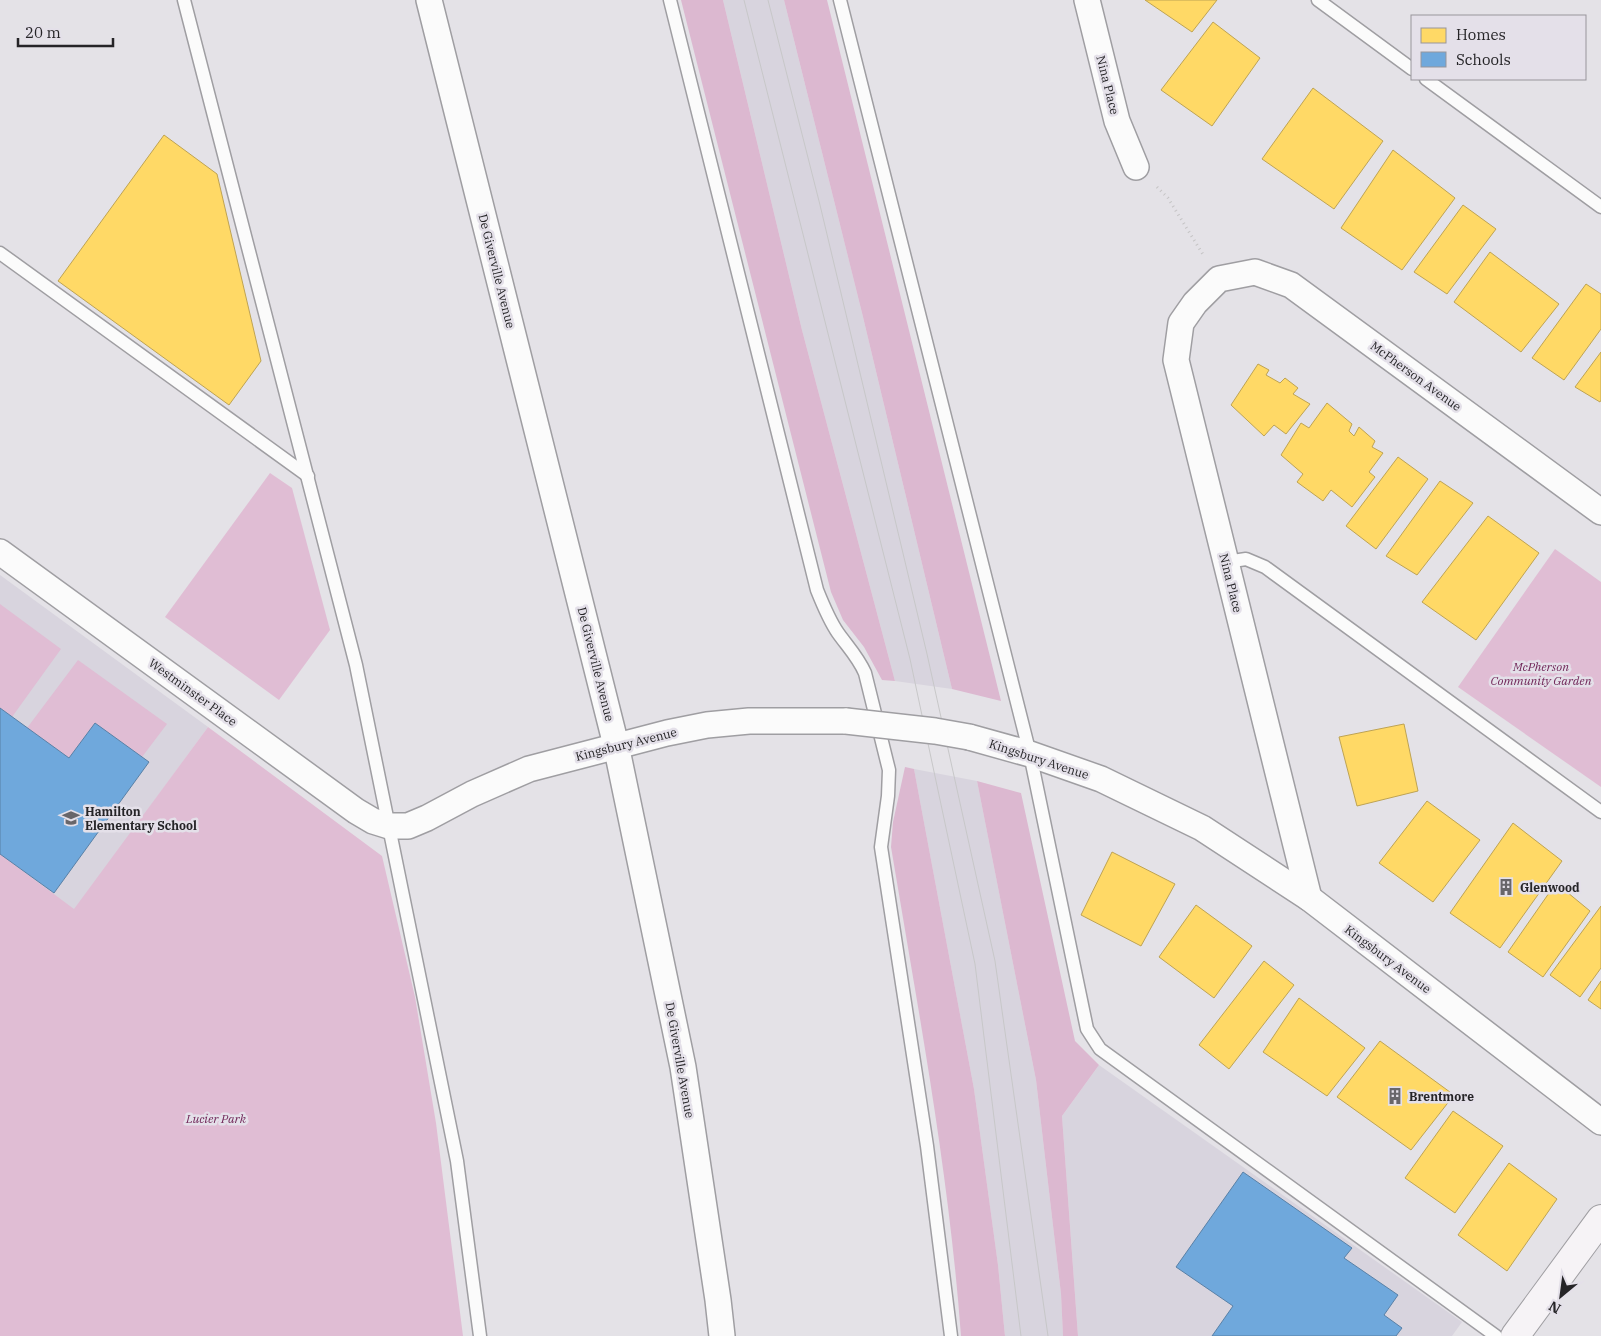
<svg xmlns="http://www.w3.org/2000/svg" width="1601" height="1336" font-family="'IBM Plex Serif',serif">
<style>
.built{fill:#d8d4de}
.green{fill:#e0bdd4}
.forest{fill:#dcb8d0}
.homes{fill:#ffd966;stroke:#bea353}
.schools{fill:#6fa8dc;stroke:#5980a6}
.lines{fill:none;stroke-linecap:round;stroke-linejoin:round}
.lane-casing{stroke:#9f9ea2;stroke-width:15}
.street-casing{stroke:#9f9ea2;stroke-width:28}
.secondary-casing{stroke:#9f9ea2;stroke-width:30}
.path{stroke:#c5c4c5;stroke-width:3;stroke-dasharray:1 4;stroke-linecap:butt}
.lane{stroke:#fbfbfb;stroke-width:12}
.street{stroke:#fbfbfb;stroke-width:25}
.secondary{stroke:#f6f3f6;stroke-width:28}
.tram{stroke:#c7c7c8;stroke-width:1}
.street-bridge-casing{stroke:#9f9ea2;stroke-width:28;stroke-linecap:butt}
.street-bridge{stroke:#fbfbfb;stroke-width:25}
.labels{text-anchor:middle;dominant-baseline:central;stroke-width:5;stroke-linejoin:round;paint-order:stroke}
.street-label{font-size:12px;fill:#252427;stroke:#e4e0e9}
.park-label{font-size:12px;font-style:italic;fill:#712759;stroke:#e4e0e9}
.poi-label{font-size:12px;font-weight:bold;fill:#252427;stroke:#e4e0e9;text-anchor:start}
</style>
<rect width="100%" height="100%" fill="#e4e2e7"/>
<!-- built -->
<g class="built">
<polygon points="723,0 784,0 863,317 952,689 895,681 802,330"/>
<polygon points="0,575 208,727 0,1012"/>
<polygon points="914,769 977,781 1036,1080 1061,1294 1063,1336 1005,1336 998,1265 974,1089"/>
<polygon points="1099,1065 1462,1322 1452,1336 1078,1336 1062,1116"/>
</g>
<!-- green -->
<g class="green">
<polygon points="270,473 292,488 330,630 279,700 165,617"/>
<polygon points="1555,549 1601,582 1601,787 1458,687"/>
<polygon points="0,604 61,649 12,717 0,708"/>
<polygon points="78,660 167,724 142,757 95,723 69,758 27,728"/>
<polygon points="208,727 382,856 415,997 436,1123 463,1336 0,1336 0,854 74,909"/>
</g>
<!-- forest -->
<g class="forest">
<polygon points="681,0 723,0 802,330 895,681 882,680 864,647 843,620 831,592"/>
<polygon points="784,0 827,0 1001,701 952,689 863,317"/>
<path d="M 905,767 L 914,769 L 974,1089 L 998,1265 L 1005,1336 L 961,1336 C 949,1172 918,1009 891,847 L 893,822 Z"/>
<polygon points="977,781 1021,793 1075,1041 1099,1065 1062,1116 1078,1336 1063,1336 1061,1294 1036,1080"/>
</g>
<!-- homes -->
<g class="homes">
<polygon points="1145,0 1217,0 1192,32"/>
<polygon points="1213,22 1260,58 1212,126 1161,90"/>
<polygon points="1313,88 1383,141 1334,209 1262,159"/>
<polygon points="164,135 217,174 261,361 229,405 58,281"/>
<polygon points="1393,150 1455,198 1402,270 1341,228"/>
<polygon points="1463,205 1496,229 1447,294 1414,272"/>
<polygon points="1490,252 1559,304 1521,352 1454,302"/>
<polygon points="1586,284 1601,294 1601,329 1564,380 1532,358"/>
<polygon points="1601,352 1601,400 1600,402 1575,387"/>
<polygon points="1258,364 1269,370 1266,375 1280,383 1285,378 1298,388 1293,394 1310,404 1286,434 1274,425 1264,436 1231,405"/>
<polygon points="1327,403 1352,424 1349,431 1354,436 1359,427 1375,441 1372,447 1383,453 1369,472 1375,477 1352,507 1331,490 1323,501 1297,482 1303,474 1281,455 1301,423 1309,428"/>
<polygon points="1398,457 1428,479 1376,549 1346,526"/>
<polygon points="1440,481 1473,503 1417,575 1386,556"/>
<polygon points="1488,516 1539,553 1476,640 1422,602"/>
<polygon points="1404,724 1418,791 1357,806 1339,737"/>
<polygon points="1427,801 1480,840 1433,902 1379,863"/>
<polygon points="1513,823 1562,861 1500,948 1450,913"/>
<polygon points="1112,852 1175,884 1141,946 1081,915"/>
<polygon points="1556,883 1590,911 1543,977 1508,952"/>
<polygon points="1196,905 1252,946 1214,998 1159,957"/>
<polygon points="1601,906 1601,968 1580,997 1550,975"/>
<polygon points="1264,961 1294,985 1229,1069 1199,1045"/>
<polygon points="1601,981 1601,1009 1588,1000"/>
<polygon points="1299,998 1365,1048 1327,1096 1263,1052"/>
<polygon points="1380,1041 1454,1095 1411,1150 1337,1097"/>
<polygon points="1453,1111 1503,1146 1455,1213 1405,1178"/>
<polygon points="1509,1163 1557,1199 1507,1271 1458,1235"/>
</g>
<!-- schools -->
<g class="schools">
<polygon points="0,708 69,758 95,723 149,762 54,893 0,854"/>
<polygon points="1243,1172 1352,1248 1344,1258 1398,1295 1384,1315 1402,1328 1396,1336 1212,1336 1233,1306 1176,1267"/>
</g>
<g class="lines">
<!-- lane casing -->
<g class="lane-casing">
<g id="lane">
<polyline points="184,0 356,665 457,1161 480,1336"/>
<path d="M 670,0 L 817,590 C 823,605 829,620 838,633 C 848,647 858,657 865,673 L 889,770 L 888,796 L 881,847 L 927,1146 L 951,1336"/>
<polyline points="840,0 1030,754 1087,1029 1100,1049 1496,1336"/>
<polyline points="1318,0 1412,69"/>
<polyline points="1426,79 1601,207"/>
<polyline points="0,253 308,476"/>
<polyline points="1226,562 1246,559 1265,567 1601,812"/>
</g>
</g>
<!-- street casing -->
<g class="street-casing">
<g id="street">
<polyline points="429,0 616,745 683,1067 718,1300 722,1336"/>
<polyline points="1087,0 1117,121 1136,167"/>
<polyline points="0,552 356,811 373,821 389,826 408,826 427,818 472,794 529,769 667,733 707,725 749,721 846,721"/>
<polyline points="969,737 1030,754 1101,779 1202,828 1309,898 1601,1122"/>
<polyline points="1309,898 1176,360 1181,323 1195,303 1219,279 1255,272 1291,285 1601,512"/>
</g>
</g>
<!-- secondary casing -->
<g class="secondary-casing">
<polyline id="secondary" points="1515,1336 1601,1219"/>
</g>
<!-- path -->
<polyline class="path" points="1157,187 1168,198 1204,256"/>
<!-- lane -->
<use href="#lane" class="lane"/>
<!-- street -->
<use href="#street" class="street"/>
<!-- secondary -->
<use href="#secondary" class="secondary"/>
<!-- tram -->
<g class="tram">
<polyline points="744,0 910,659 975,964 1021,1336"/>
<polyline points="768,0 820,205 927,654 995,961 1048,1336"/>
</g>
<!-- street-bridge casing -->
<g class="street-bridge-casing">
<polyline id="street-bridge" points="846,721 935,731 969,737"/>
</g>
<!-- street-bridge -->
<use href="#street-bridge" class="street-bridge"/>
</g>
<!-- icons -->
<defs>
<g id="school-bare" transform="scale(1.35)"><path d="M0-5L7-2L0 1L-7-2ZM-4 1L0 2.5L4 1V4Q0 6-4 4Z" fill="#68666a" stroke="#e4e0e9" stroke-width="2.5" paint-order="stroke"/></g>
<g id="building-bare" transform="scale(1.35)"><path d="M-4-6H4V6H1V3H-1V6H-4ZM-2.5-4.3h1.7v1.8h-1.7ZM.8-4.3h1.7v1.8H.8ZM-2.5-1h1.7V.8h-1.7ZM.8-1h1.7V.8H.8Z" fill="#68666a" stroke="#e4e0e9" stroke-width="2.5" paint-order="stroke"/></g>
</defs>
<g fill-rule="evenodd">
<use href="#school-bare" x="71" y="818"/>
<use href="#building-bare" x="1506" y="887"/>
<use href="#building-bare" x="1395" y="1096"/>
</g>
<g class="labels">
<!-- street labels -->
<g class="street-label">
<text transform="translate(1108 85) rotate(76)">Nina Place</text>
<text transform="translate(497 271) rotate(76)">De Giverville Avenue</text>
<text transform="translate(1416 376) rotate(36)">McPherson Avenue</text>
<text transform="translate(1231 583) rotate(76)">Nina Place</text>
<text transform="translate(596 664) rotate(76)">De Giverville Avenue</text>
<text transform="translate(193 692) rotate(36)">Westminster Place</text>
<text transform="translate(626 744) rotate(-14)">Kingsbury Avenue</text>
<text transform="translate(1039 759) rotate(18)">Kingsbury Avenue</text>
<text transform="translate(1388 959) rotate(37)">Kingsbury Avenue</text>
<text transform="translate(680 1060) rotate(80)">De Giverville Avenue</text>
</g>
<!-- park labels -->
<g class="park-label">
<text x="1541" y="666">McPherson<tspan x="1541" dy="14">Community Garden</tspan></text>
<text x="216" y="1118">Lucier Park</text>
</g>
<!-- poi labels -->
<g class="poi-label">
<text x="85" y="811">Hamilton<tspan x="85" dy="14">Elementary School</tspan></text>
<text x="1520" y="887">Glenwood</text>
<text x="1409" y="1096">Brentmore</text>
</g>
</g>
<!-- legend -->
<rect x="1411" y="15" width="175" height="65" fill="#e4e0e9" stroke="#98959b"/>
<rect x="1421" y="28" width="25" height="15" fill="#ffd966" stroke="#98959b"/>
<text x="1456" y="40" font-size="15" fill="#252427">Homes</text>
<rect x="1421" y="52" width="25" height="15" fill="#6fa8dc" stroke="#98959b"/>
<text x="1456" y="65" font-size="15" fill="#252427">Schools</text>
<!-- north arrow -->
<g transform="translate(1561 1296) rotate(209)" stroke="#e4e0e9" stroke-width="4" paint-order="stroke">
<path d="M0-4L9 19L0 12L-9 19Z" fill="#252427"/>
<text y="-8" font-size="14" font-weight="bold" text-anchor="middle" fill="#252427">N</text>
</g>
<!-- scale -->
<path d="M18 38v8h95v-8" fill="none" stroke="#252427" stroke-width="2.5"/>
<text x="25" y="38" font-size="15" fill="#252427" stroke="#e4e0e9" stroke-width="4" paint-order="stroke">20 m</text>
</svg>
